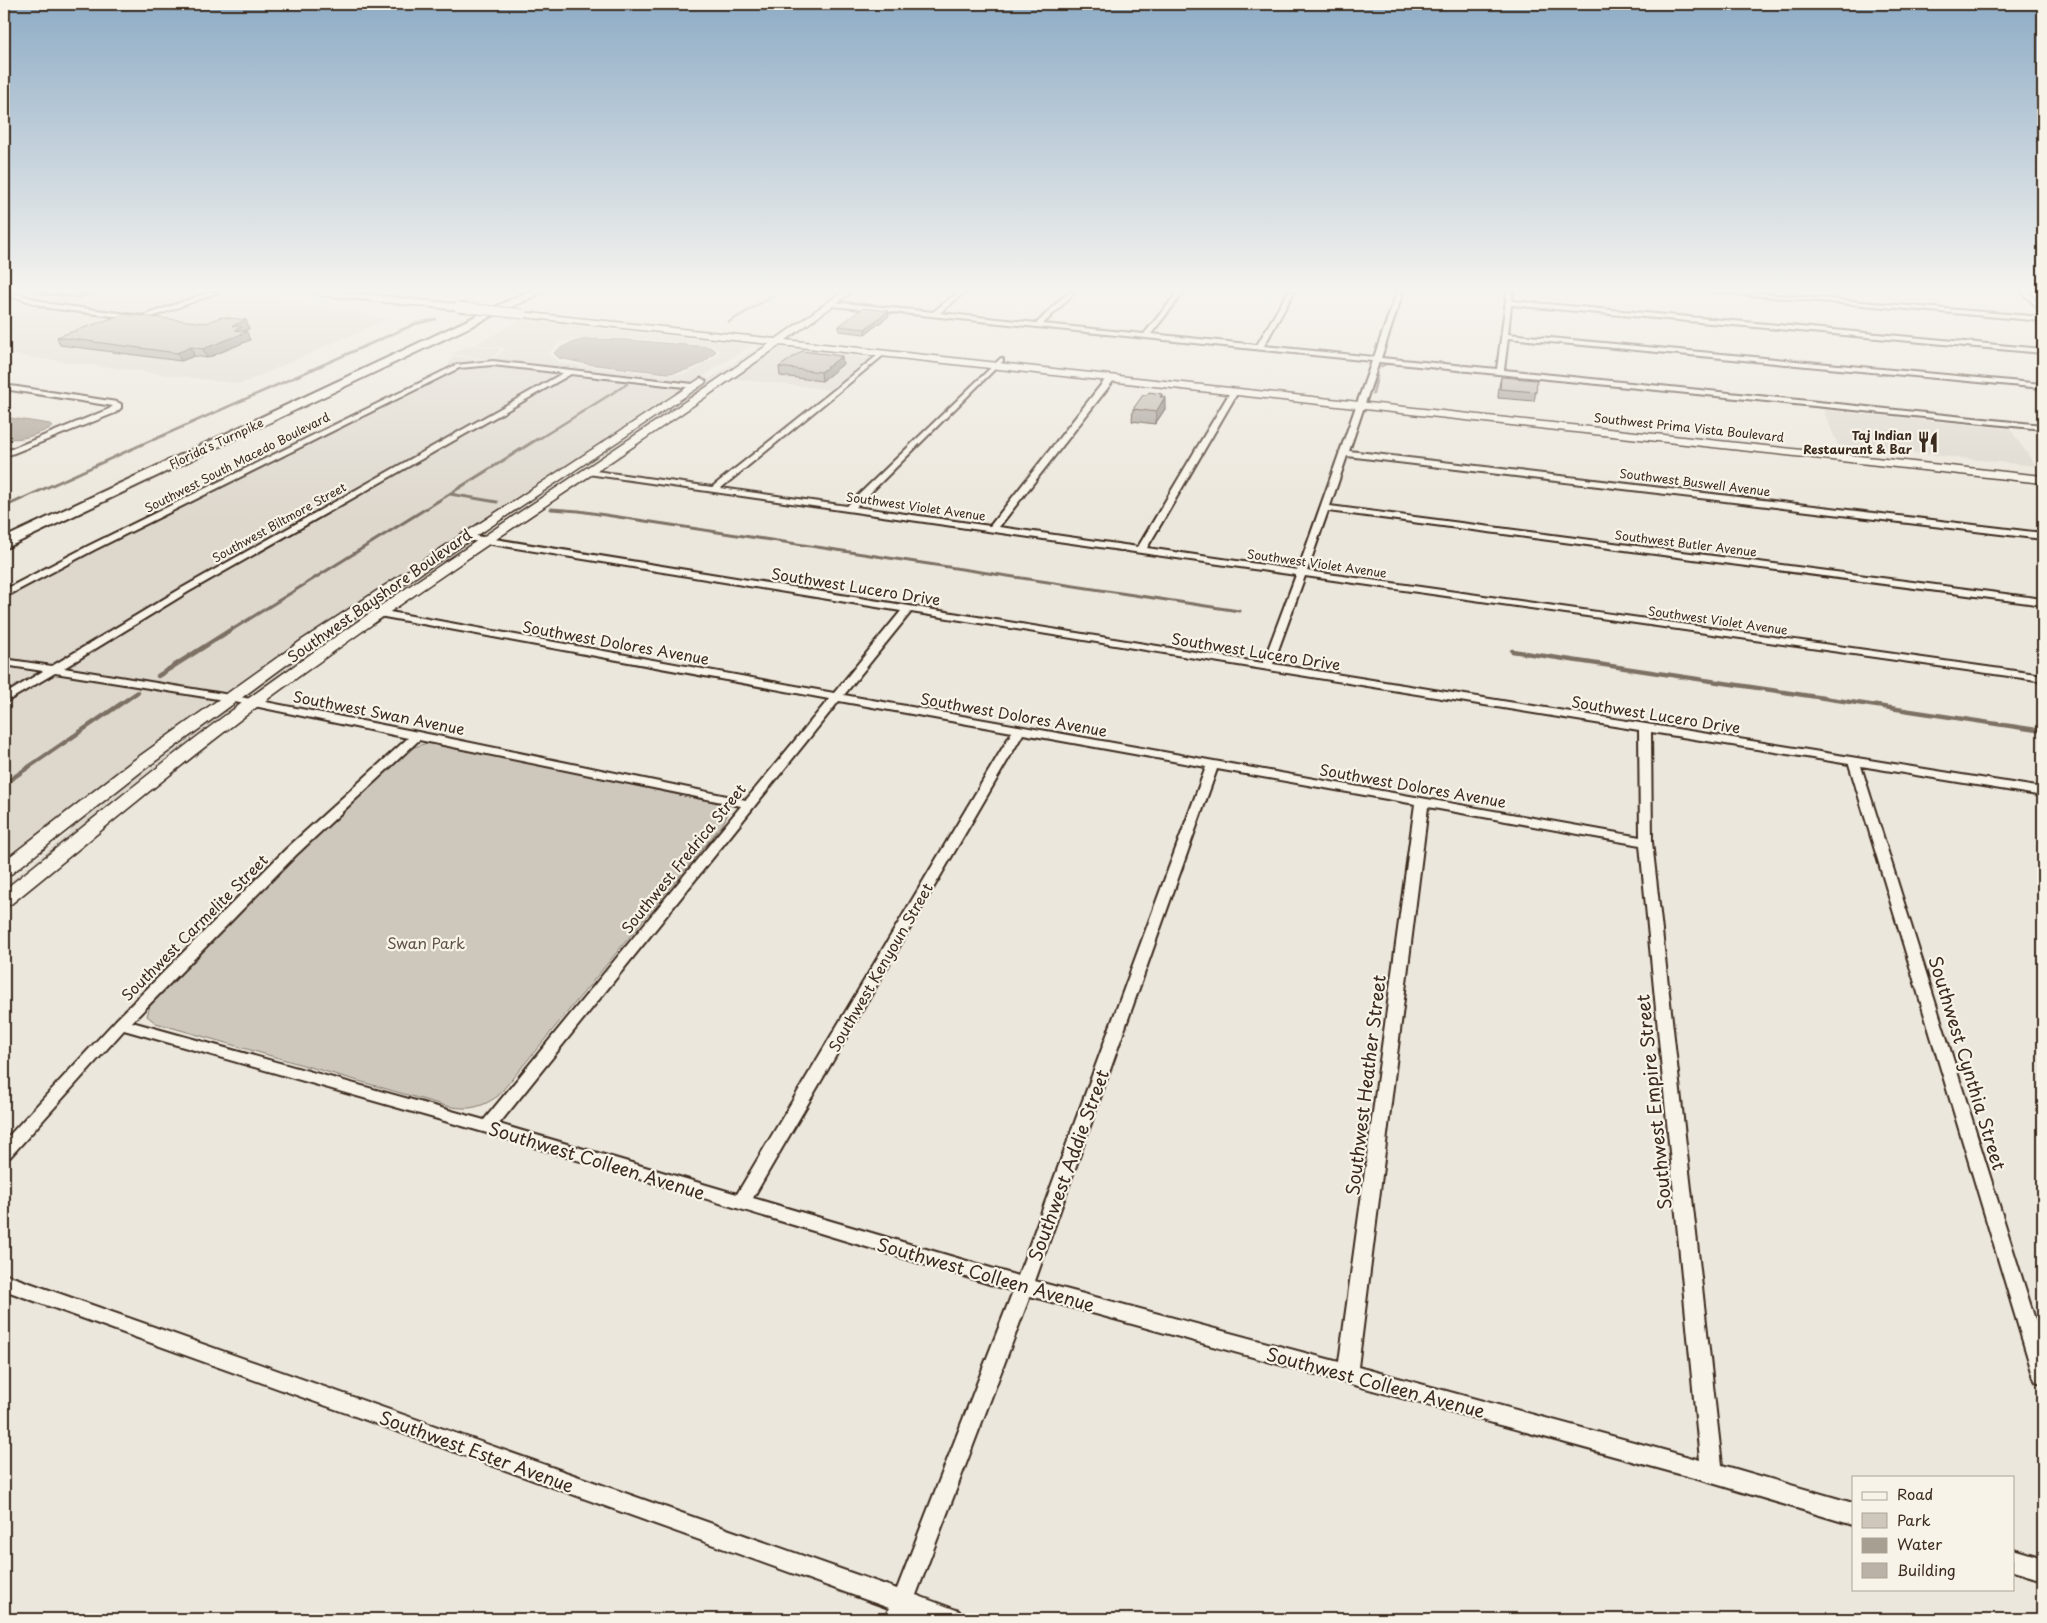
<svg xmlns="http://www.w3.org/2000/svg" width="2047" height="1623" font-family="'Playpen Sans',sans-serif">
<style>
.built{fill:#ddd7cc;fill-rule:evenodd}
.green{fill:#cec8bc;stroke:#84796d}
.water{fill:#a89f93;stroke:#7c7064}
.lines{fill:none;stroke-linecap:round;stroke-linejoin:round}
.stream-far2{stroke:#7c7064;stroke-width:2.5}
.stream-far1{stroke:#7c7064;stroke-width:3}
.stream{stroke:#7c7064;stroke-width:4.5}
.minor-casing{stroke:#3b2a1e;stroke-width:4}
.secondary-casing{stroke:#3b2a1e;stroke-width:3}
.motorway-casing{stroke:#3b2a1e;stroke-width:4}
.minor{fill:#f7f3e8;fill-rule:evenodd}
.secondary{fill:#f7f3e8;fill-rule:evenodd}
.motorway{fill:#f7f3e8;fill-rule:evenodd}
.secondary-bridge-casing{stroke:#3b2a1e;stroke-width:11;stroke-linecap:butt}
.secondary-bridge{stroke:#f7f3e8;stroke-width:9}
.wall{fill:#a09990;stroke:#3b2a1e}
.shaded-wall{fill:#827d75;stroke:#3b2a1e}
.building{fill:#bab2a7;stroke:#3b2a1e}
.labels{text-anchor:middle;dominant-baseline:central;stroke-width:4.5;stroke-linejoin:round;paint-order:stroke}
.far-street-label{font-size:12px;fill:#3b2a1e;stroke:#f7f3e8}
.far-poi-label{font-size:12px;font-weight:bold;fill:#3b2a1e;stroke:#f7f3e8;text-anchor:end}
.street-label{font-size:15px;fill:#3b2a1e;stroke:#f7f3e8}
.park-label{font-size:15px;fill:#605246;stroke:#f7f3e8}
.near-street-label{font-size:18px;fill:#3b2a1e;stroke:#f7f3e8}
</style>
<rect width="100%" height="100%" fill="#ece7dc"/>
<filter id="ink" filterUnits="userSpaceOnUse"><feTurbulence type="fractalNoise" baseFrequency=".02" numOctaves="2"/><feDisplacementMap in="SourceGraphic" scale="10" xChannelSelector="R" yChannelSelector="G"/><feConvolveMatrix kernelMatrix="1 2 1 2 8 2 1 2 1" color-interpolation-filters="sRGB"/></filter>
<g filter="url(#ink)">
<!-- built -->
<g class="built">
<polygon points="14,292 243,292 388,319 241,384 4,354 4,297 47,309 61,304"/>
<polygon points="405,292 487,292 470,300"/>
<path d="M 521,320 L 752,345 L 649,411 L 353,607 L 229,693 L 63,667 L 190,590 L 576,371 L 569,370 L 180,589 L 52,665 L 4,658 L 4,597 L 445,372 L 453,356 L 484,360 L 495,358 L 506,348 L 476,344 ZM 588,338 L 630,338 L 711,346 L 720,350 L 716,357 L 686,374 L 666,375 L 561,363 L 548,354 L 560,342 Z"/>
<polygon points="470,345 501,349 491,358 486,359 451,354"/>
<polygon points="760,346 766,347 630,440 629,439 659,417 659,412"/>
<polygon points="774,347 872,358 833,390 729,378"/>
<polygon points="1823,410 2010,429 2036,466 1838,445"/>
<polygon points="465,541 476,543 252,697 241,695"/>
<polygon points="4,667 40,673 4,695"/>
<polygon points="51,674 218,701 64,816 60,817 58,821 4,863 4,705"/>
<polygon points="230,703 241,705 4,893 4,886 69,833 76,820"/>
</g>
<!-- green -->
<path class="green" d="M 427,743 L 444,745 L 718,803 L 726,810 L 727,816 L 722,825 L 498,1096 C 479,1109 468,1110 446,1106 L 156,1023 L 147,1016 L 151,1002 L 212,938 L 352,800 L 408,749 Z"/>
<!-- water -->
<g class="water">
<path d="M 588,339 L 628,340 L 709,347 L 716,351 C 705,365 685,372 668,373 L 588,364 L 559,358 L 554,353 C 565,344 575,341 588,339 Z"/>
<path d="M 4,417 L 50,424 L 52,427 C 37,435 21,441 4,438 Z"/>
</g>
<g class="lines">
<!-- stream-far2 -->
<g class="stream-far2">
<polyline points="729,322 779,292"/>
<polyline points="1380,367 1386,364 1396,364 1610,385"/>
<polyline points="1373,394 1377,376"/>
<polyline points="153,440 415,324 436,319"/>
<polyline points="537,440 627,384"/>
</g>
<!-- stream-far1 -->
<g class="stream-far1">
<polyline points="450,494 497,502"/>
<polyline points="4,507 156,438"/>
<polyline points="551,509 579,511 1239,611"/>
<polyline points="230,631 539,438"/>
</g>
<!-- stream -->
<g class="stream">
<polyline points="1512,651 2043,731"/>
<polyline points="158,676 232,629"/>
<polyline points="4,784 138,692"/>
</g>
<!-- minor casing -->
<g class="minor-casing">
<g id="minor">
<polygon points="4,292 21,295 50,304 143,316 210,292 219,292 144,320 49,308 18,298 4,296"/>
<path d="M 958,292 L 965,292 L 940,313 L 1037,323 L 1068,292 L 1075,292 L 1043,324 L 1144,334 L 1178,292 L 1184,292 L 1151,334 L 1257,345 L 1288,292 L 1294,292 L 1264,346 L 1374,357 L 1397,292 L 1403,292 L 1381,358 L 1497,369 L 1507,292 L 1513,292 L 1512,301 L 2043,349 L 2043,353 L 1511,305 L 1508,334 L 2043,384 L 2043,388 L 1508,338 L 1504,370 L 2043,425 L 2043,429 L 1379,362 L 1349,451 L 2043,533 L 2043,539 L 1347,456 L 1330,506 L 2043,599 L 2043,605 L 1328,511 L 1307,571 L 2043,675 L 2043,681 L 1305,576 L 1273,664 L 2043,788 L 2043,796 L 1861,766 L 2043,1345 L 2043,1384 L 2036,1381 L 2033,1375 L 1849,764 L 1651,732 L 1652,842 L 1722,1465 L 1853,1503 L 1853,1525 L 1712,1483 L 1030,1296 L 916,1595 L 959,1611 L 962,1619 L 920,1619 L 909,1615 L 907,1619 L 885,1619 L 889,1608 L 4,1290 L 4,1274 L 897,1589 L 1013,1291 L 487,1133 L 124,1030 L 10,1157 L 4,1159 L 4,1141 L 116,1020 L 286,849 L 408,738 L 230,701 L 55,673 L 4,703 L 4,695 L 43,671 L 4,665 L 4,659 L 52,666 L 182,588 L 563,373 L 493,365 L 459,368 L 94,550 L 7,596 L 4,597 L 4,590 L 88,546 L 456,365 L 493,361 L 693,384 L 697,386 L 693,388 L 571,374 L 188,592 L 64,668 L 230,695 L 418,732 L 746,800 L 829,699 L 379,616 L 374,613 L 379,610 L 834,693 L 901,611 L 461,539 L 461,535 L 464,534 L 1263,663 L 1296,575 L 588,474 L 584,472 L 588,470 L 712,487 L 883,351 L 885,352 L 885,354 L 721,488 L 847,506 L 1001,358 L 1003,359 L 1003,361 L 856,507 L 990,526 L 1108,376 L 1114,376 L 1114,380 L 999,527 L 1138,547 L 1230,392 L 1234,390 L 1238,392 L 1147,548 L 1298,570 L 1372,361 L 832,306 L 829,304 L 832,302 L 933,312 ZM 911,612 L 1639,730 L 1640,837 L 844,695 ZM 839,701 L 1012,732 L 737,1194 L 499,1124 ZM 1023,734 L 1206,767 L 1018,1276 L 753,1198 ZM 419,740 L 741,806 L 484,1120 L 132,1022 L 296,855 ZM 1217,769 L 1415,804 L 1339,1362 L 1035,1281 ZM 1428,807 L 1640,845 L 1700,1460 L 1358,1367 Z"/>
<polygon points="1715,292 1742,292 2043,317 2043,321"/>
<polygon points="2022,292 2028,292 2043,308 2043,313"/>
<polygon points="4,385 117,402 121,404 121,408 115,413 4,457 4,452 109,409 113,406 4,389"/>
<polygon points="2013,1549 2043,1558 2043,1580 2013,1571"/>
</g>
</g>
<!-- secondary casing -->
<g class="secondary-casing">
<g id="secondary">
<polygon points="314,292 343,292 458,304 462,307 458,310 318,295"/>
<path d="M 842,292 L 852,292 L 786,340 L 2043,476 L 2043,483 L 780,345 C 608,467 430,579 261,704 C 175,768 94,837 11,904 L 4,906 L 4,890 C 85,826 165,759 249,698 C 419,575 597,464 769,344 L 523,317 L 520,316 L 520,312 L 776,339 Z"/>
<polygon points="701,378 706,381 705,383 312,646 142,771 11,874 4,876 4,861 130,763 302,640"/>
</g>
</g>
<!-- motorway casing -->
<g class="motorway-casing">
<polygon id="motorway" points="527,292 543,292 4,549 4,538"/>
</g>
<!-- minor -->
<use href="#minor" class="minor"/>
<!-- secondary -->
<use href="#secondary" class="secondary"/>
<!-- motorway -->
<use href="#motorway" class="motorway"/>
<!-- secondary-bridge casing -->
<g class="secondary-bridge-casing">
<polyline id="secondary-bridge" points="458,307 523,314"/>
</g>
<!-- secondary-bridge -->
<use href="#secondary-bridge" class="secondary-bridge"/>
</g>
<!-- wall -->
<g class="wall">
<polygon points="40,292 95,292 80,298 40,294"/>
<polygon points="888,311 889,316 865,334 839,331 839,326"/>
<polygon points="246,320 249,329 244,331 250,340 207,358 194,356 181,361 60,345 57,337"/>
<polygon points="843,364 822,381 780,376 779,367"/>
<polygon points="1501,377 1536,392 1534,401 1498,398 1499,386"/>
<polygon points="1162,397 1165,409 1155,424 1132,421 1133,409"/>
</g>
<!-- shaded-wall -->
<g class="shaded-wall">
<polygon points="77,292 95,292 80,298"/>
<polygon points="888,311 889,316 865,334 865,329"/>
<polygon points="246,320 249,329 244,331 244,333 247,332 250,340 207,358 203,349 232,326"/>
<polygon points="191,347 194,356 181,361 177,353"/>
<polygon points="842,356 843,364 822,381 821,372"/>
<polygon points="1162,394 1162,403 1165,397 1165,409 1155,424 1156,412 1160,397"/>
</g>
<!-- building -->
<g class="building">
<polygon points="863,308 888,311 865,329 839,326"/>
<polygon points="124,314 206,323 221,317 246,320 232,326 242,327 235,330 247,332 203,349 191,347 177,353 57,337"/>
<polygon points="802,351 842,356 821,372 779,367"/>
<polygon points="1501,377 1537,380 1536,392 1500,389"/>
<polygon points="1149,392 1162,394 1160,397 1165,397 1156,412 1133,409 1143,395 1147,395"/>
</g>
</g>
<!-- sky -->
<linearGradient id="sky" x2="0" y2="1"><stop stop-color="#8eacc6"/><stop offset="0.56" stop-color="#f6f4ef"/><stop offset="1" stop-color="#f6f4ef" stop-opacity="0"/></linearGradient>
<rect width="2047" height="519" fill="url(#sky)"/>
<!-- icons -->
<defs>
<g id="restaurant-bare" transform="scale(1.725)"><path d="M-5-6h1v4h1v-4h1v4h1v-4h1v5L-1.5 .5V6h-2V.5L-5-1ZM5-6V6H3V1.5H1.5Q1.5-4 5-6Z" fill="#3b2a1e" stroke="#f7f3e8" stroke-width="2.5" paint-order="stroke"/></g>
</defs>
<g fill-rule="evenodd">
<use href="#restaurant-bare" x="1928" y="442"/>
</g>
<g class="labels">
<!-- far-street labels -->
<g class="far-street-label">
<text transform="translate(1689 427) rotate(6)">Southwest Prima Vista Boulevard</text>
<text transform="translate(216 443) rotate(-25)">Florida's Turnpike</text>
<text transform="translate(237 462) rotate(-27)">Southwest South Macedo Boulevard</text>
<text transform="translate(1695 482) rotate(7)">Southwest Buswell Avenue</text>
<text transform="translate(916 506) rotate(8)">Southwest Violet Avenue</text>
<text transform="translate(279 522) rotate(-29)">Southwest Biltmore Street</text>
<text transform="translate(1686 543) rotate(7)">Southwest Butler Avenue</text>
<text transform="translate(1317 563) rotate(8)">Southwest Violet Avenue</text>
<text transform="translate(1718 620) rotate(8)">Southwest Violet Avenue</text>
</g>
<!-- far-poi labels -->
<g class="far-poi-label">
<text x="1912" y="435">Taj Indian<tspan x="1912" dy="14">Restaurant &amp; Bar</tspan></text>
</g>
<!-- street labels -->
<g class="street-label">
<text transform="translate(856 586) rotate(9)">Southwest Lucero Drive</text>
<text transform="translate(379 595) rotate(-35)">Southwest Bayshore Boulevard</text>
<text transform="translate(616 642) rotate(10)">Southwest Dolores Avenue</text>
<text transform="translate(1256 651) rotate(9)">Southwest Lucero Drive</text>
<text transform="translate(379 712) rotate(11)">Southwest Swan Avenue</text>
<text transform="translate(1014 714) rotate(10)">Southwest Dolores Avenue</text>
<text transform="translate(1656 714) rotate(9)">Southwest Lucero Drive</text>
<text transform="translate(1413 785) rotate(10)">Southwest Dolores Avenue</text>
<text transform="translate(683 858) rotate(-51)">Southwest Fredrica Street</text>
<text transform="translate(194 927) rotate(-45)">Southwest Carmelite Street</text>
<text transform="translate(880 967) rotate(-60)">Southwest Kenyoun Street</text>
</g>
<!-- park labels -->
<g class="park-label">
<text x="426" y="942">Swan Park</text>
</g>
<!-- near-street labels -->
<g class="near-street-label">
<text transform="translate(1968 1063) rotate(73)">Southwest Cynthia Street</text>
<text transform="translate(1365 1085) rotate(-83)">Southwest Heather Street</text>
<text transform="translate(1653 1102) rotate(-96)">Southwest Empire Street</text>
<text transform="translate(597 1160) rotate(17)">Southwest Colleen Avenue</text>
<text transform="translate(1068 1165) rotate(-70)">Southwest Addie Street</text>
<text transform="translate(986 1274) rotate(16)">Southwest Colleen Avenue</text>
<text transform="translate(1376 1382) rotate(15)">Southwest Colleen Avenue</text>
<text transform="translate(477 1451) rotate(20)">Southwest Ester Avenue</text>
</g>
</g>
<!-- margin -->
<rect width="2047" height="1623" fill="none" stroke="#f7f3e8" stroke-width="20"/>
<rect x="10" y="10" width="2027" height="1603" fill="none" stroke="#3b2a1e" stroke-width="2" filter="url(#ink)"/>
<!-- legend -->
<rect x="1852" y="1476" width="162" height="115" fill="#f7f3e8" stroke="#aca397"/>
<rect x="1862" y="1492" width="25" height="8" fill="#f7f3e8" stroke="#aca397"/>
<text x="1897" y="1500" font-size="15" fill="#3b2a1e">Road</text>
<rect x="1862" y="1513" width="25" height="15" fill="#cec8bc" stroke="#aca397"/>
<text x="1897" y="1526" font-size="15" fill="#3b2a1e">Park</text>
<rect x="1862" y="1538" width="25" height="15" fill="#a89f93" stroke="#aca397"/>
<text x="1897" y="1550" font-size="15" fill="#3b2a1e">Water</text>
<rect x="1862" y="1563" width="25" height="15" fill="#bab2a7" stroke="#aca397"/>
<text x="1897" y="1576" font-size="15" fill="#3b2a1e">Building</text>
</svg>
